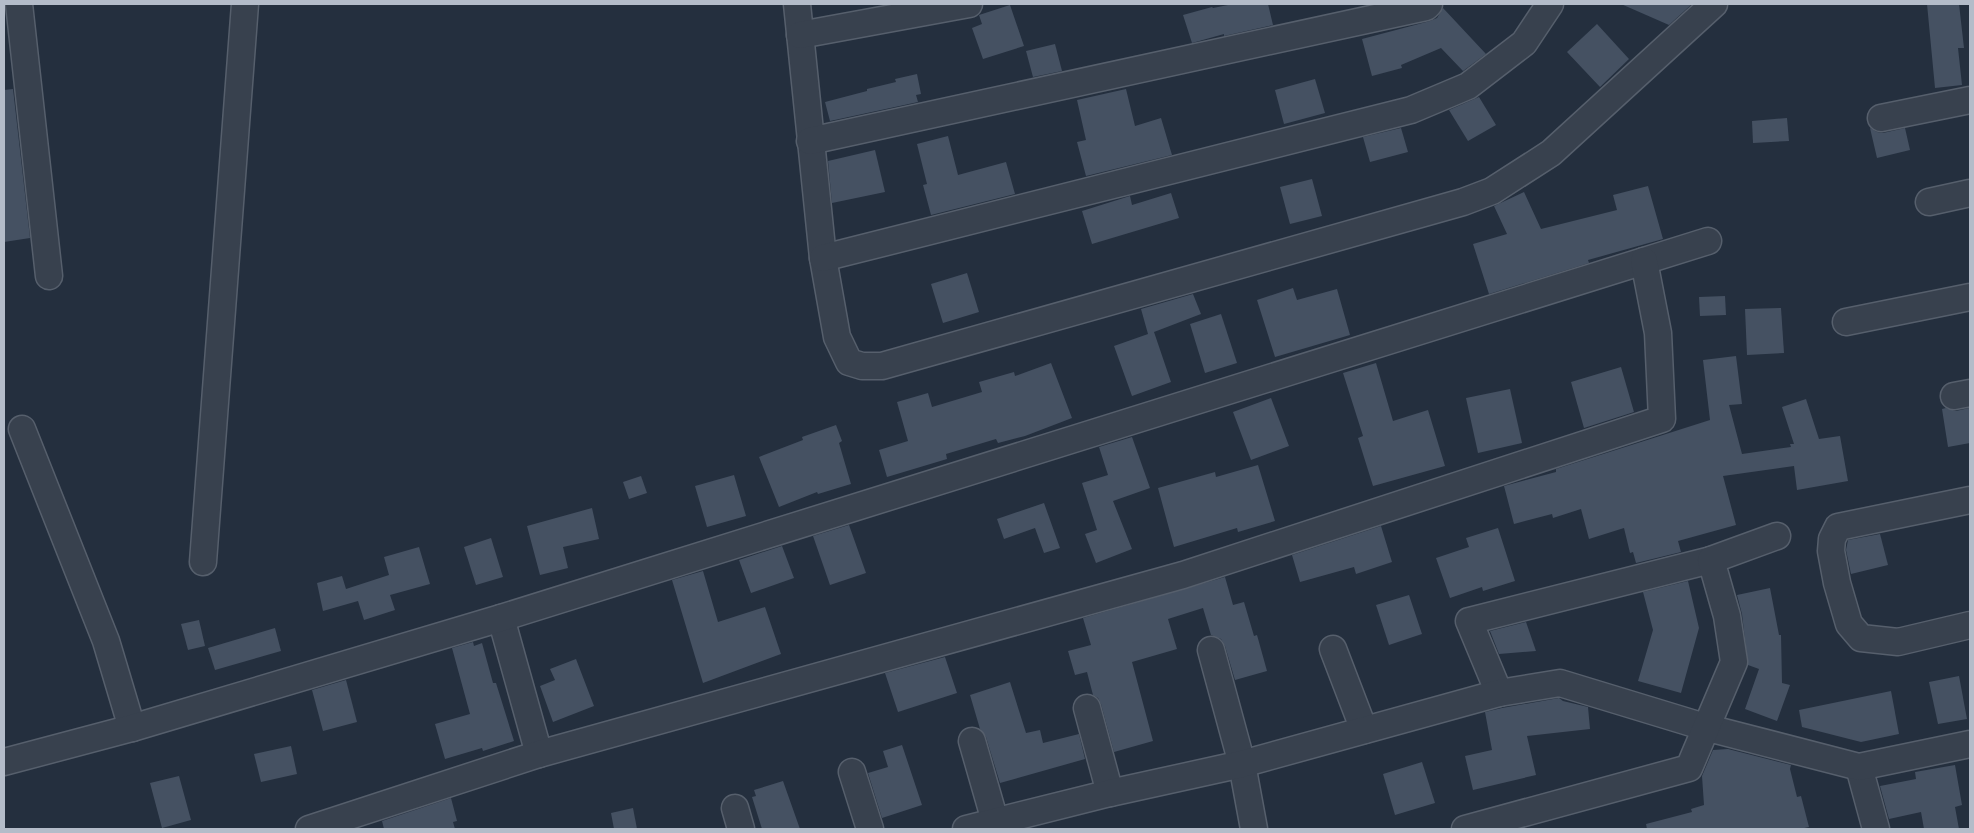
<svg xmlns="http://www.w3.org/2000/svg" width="1974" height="833" font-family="'Work Sans',sans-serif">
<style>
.building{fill:#455162}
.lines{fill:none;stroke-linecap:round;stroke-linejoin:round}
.minor-casing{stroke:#565f6c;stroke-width:29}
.minor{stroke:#38414e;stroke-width:26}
</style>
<rect width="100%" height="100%" fill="#242f3e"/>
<!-- building -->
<g class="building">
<polygon points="1233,4 1268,4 1273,25 1224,36 1224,34 1192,43 1183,15 1212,7 1213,8"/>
<polygon points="1621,4 1692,4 1669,25"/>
<polygon points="1927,4 1959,4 1964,48 1958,48 1962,85 1935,88"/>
<polygon points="1010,5 1024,46 983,59 972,28 982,24 979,15"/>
<polygon points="1443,8 1486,54 1463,71 1441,48 1401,65 1402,68 1372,76 1362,39 1430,21 1437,18"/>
<polygon points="1597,24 1629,59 1600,87 1567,52"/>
<polygon points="1055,44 1062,71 1033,77 1026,51"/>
<polygon points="917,74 921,94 916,95 918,102 830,121 825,102 867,91 867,89 896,82 895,79"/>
<polygon points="1315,79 1325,113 1284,124 1275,90"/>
<polygon points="13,89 30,238 4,242 4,90"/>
<polygon points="1126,89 1135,126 1161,118 1172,155 1086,176 1077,142 1086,140 1077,100"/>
<polygon points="1479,97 1496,125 1468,141 1449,110"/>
<polygon points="1787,118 1789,141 1753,143 1752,121"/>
<polygon points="1401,128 1408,152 1370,162 1363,137"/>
<polygon points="1870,128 1877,132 1883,133 1905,128 1910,150 1877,158"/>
<polygon points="948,136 958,175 1006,162 1015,194 931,215 923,185 927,184 917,144"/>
<polygon points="875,150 885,192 832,203 828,161"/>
<polygon points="1312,179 1322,216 1290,224 1280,187"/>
<polygon points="1648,186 1663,239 1588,260 1589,263 1489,294 1473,244 1507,234 1494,206 1524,192 1541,229 1617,210 1613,195"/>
<polygon points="1171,193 1179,218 1092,244 1082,211 1130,196 1132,205"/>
<polygon points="967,273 979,312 943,323 931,284"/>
<polygon points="1293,288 1297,300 1337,289 1350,335 1275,357 1257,300"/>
<polygon points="1193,294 1201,314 1154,332 1171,382 1132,396 1114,346 1148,334 1141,309"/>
<polygon points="1725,296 1726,315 1700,316 1699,297"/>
<polygon points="1781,308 1784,353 1747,355 1745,309"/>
<polygon points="1221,314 1237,363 1205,373 1190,324"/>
<polygon points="1736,356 1742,404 1729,405 1742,454 1791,447 1790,444 1794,444 1782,407 1806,399 1819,439 1840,436 1848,481 1797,490 1794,466 1723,476 1736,525 1678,541 1681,552 1636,563 1633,552 1630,553 1624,528 1589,539 1581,509 1553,518 1552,514 1514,524 1504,486 1556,472 1556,469 1710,420 1703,360"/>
<polygon points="1051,363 1072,418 1025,436 998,443 996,439 946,454 947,459 887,477 879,450 908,441 897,402 928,393 932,407 982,392 979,382 1014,372 1015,376"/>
<polygon points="1376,363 1393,421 1428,410 1445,466 1373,486 1358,438 1363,436 1343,373"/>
<polygon points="1621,367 1634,412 1584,428 1571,382"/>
<polygon points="1510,389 1522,443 1478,453 1466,398"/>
<polygon points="1271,398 1289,446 1251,460 1233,412"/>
<polygon points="1946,408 1956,411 1969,408 1970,443 1948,447 1942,409"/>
<polygon points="836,425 842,441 839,443 851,484 818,494 817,492 779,507 759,457 803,440 802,437"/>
<polygon points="1132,437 1150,488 1113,501 1132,549 1096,563 1085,534 1097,530 1082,483 1108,475 1099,447"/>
<polygon points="1258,465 1275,521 1238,532 1237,528 1174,547 1158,488 1215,472 1216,477"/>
<polygon points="734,475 746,516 707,527 695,486"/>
<polygon points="641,476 647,493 629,499 623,482"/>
<polygon points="1044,503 1060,548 1044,553 1035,528 1004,539 997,519"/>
<polygon points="592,508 599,539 563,547 568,568 540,575 527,526"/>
<polygon points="849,525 866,573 830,585 813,536"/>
<polygon points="1381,526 1392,562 1356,574 1354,567 1300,582 1292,555"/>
<polygon points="1498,528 1515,581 1483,591 1482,587 1450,598 1436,558 1469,547 1466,538"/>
<polygon points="1880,534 1888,565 1851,574 1846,550 1848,540"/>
<polygon points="491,538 503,577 476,585 464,547"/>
<polygon points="782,546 794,578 751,593 739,560"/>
<polygon points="419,547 430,584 390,595 395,610 364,620 358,601 323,611 317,583 342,576 346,589 389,575 384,557"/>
<polygon points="703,571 718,622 765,607 781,654 703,683 672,580"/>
<polygon points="1225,577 1233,605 1244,602 1254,636 1257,635 1267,671 1235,680 1225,646 1221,639 1211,635 1203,608 1168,619 1177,649 1132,662 1153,741 1114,752 1101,704 1098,698 1093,695 1087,672 1075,675 1068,651 1091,645 1083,618"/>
<polygon points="1688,581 1699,628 1681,693 1638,681 1653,630 1643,592"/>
<polygon points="1770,588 1779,635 1781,635 1782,683 1790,685 1777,721 1745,709 1759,669 1748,665 1742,614 1737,595"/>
<polygon points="1409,595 1422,634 1389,645 1376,605"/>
<polygon points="199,620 205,646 188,650 181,624"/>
<polygon points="1526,622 1536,651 1499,654 1490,631"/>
<polygon points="275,628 281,651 215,670 208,648"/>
<polygon points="473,642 474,646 482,643 493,683 496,683 514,741 483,751 482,748 445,759 435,724 470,714 452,648"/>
<polygon points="945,657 957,693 898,712 885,673"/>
<polygon points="576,659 594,706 553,722 540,686 555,680 550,669"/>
<polygon points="1959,676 1967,719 1938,724 1929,682"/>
<polygon points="346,680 357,722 323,731 312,690"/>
<polygon points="1010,682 1026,733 1040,730 1043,743 1079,734 1085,759 1000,783 986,737 980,729 970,695"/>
<polygon points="1891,691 1899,734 1861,742 1802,727 1799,710"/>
<polygon points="1559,698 1563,701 1588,707 1590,729 1527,736 1536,775 1473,790 1465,756 1492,750 1485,712 1502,708"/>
<polygon points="902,745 922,805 882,818 868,773 888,767 883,751"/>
<polygon points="291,746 297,774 261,782 254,754"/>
<polygon points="1728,749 1791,765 1790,769 1797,797 1801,796 1809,827 1800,829 1647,829 1646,824 1692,812 1691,809 1704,805 1702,776 1713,750"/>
<polygon points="1422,762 1435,803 1395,815 1383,774"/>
<polygon points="1955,765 1962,805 1955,807 1959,829 1924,829 1921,812 1889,819 1880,786 1916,779 1915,772"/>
<polygon points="179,776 191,820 162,828 150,783"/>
<polygon points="783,781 800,829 762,829 752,797 756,796 754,790"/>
<polygon points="451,798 457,821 453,822 455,829 384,829 382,821"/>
<polygon points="633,808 637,829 614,829 611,813"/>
</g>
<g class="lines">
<!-- minor casing -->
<g class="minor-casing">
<g id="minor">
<polyline points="19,4 49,276"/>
<polyline points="797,4 823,258 837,337 849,362 862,366 882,366 1463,202 1492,191 1551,153 1714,4"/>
<polyline points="800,35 969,4"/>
<polyline points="1881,118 1970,100"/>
<polyline points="810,141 1426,7 1429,4"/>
<polyline points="1929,202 1970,193"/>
<polyline points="823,258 1411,110 1468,86 1524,43 1550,4"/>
<polyline points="1846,322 1970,297"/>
<polyline points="1954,396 1970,393"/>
<polyline points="22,429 106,641 132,728"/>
<polyline points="1970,500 1838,527 1832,539 1831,551 1837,583 1849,624 1861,638 1898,642 1970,625"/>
<polyline points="203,562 245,4"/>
<polyline points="501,618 539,754"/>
<polyline points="1333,649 1364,730"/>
<polyline points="1211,650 1242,764 1254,829"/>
<polyline points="1499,693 1469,621 1711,560"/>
<polyline points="1087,708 1110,793"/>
<polyline points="972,741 995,821"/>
<polyline points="4,762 132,728 501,618 1708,241"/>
<polyline points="1859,767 1876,829"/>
<polyline points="852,772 870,829"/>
<polyline points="735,808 741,829"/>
<polyline points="309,829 539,754 1183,575 1662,419 1658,333 1644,261"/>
<polyline points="966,829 1110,793 1242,764 1499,693 1560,683 1708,728 1859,767 1970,744"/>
<polyline points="1465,829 1689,768 1734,662 1727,616 1711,560 1777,536"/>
</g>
</g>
<!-- minor -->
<use href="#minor" class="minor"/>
</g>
<!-- border -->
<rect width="1974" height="833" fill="none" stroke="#b4bcc9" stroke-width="10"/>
</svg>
